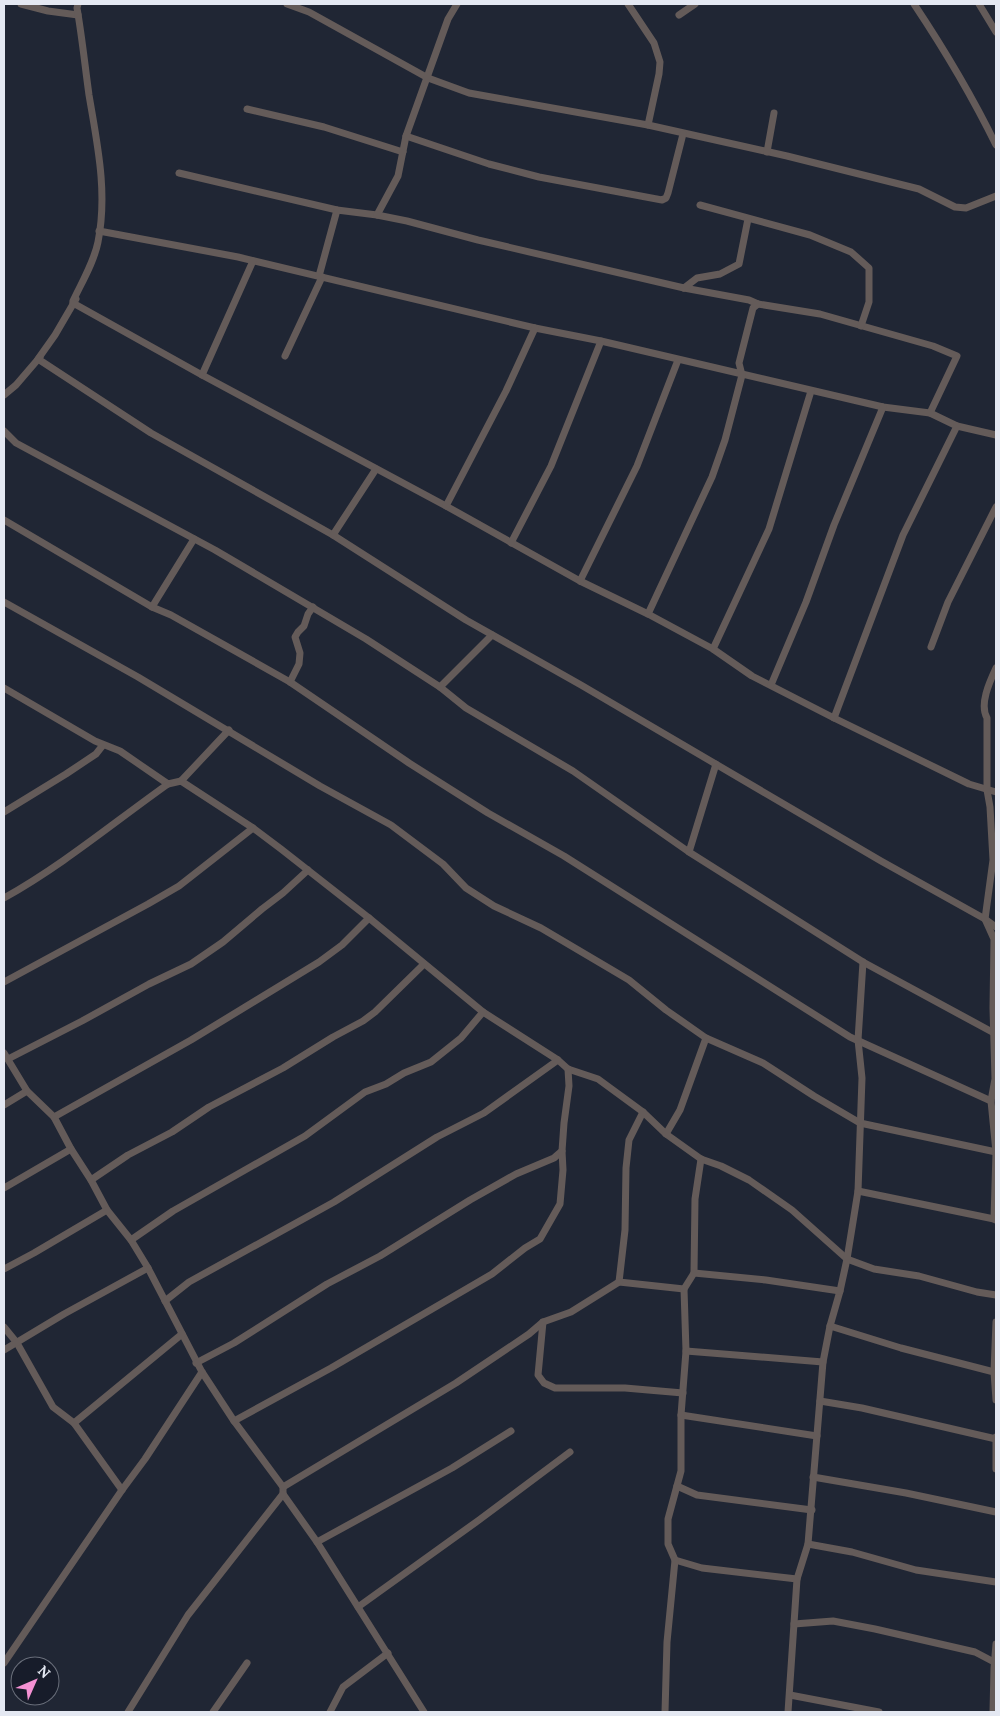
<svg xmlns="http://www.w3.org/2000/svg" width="1000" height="1716" font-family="Lora,serif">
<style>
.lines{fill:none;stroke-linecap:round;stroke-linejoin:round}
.minor{stroke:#645b59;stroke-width:7}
</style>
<rect width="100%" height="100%" fill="#202634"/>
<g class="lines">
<!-- minor -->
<g class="minor">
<polyline points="21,4 48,11 78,15"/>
<polyline points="287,4 309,12 428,78 469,93 648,125 787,156 919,189 955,207 966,208 996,196"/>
<polyline points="628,4 654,43 660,62 659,74 648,125"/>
<path d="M 914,4 C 944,49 972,96 996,145"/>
<polyline points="979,4 996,32"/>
<polyline points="679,15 695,4"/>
<polyline points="247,109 324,127 403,152"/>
<polyline points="406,136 489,164 539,177 662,200 666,198 668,193 683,134"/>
<polyline points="767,152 774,113"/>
<polyline points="179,173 337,210 377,215 407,221 478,240 684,288 749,300 758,304 820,314 933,346 957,356 930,413"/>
<polyline points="700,205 810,235 851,252 869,268 869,302 861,326"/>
<polyline points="377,215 398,176 406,136 448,19 457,4"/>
<polyline points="99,231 238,257 535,328 601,341 883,407 930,413 957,426 996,435"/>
<polyline points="319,276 337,210"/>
<polyline points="684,288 697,278 720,274 739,264 748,219"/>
<polyline points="76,299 55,335 38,359 151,433 333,535 466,620 581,685 881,861 985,919 996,927"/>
<path d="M 73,301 C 82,282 94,262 98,242 C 108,192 97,143 89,95 C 85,66 82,37 77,8 L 78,4"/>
<polyline points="73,303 202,375 446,506 580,581 648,614 713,649 752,676 834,718 969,784 996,792"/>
<polyline points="285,356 322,277"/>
<polyline points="202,375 253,261"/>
<polyline points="4,395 16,385 40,357"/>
<polyline points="4,431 16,443 215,550 366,639 440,687 466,708 573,771 689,852 863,962 994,1033"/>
<polyline points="446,506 506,391 535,328"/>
<polyline points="4,520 152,607 171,615 290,682 409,763 488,813 564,856 850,1037 991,1101"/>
<polyline points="333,535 376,469"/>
<polyline points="511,543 551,466 601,341"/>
<polyline points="580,581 637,466 678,360"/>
<polyline points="4,602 138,677 320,786 391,825 443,864 466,888 494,906 541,928 629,980 666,1010 706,1038 763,1063 814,1096 860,1123 996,1152"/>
<polyline points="152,607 194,539"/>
<polyline points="648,614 712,477 725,440 742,375 739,363 753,308 758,304"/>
<polyline points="931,647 948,602 996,507"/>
<polyline points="713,649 769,529 811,391"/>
<path d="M 996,668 C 990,681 979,704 987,718 L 987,790 L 990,807 L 993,860 L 985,919 L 994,939 L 993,1008 L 995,1079 L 991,1101 L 996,1152 L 994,1219 L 996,1220"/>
<polyline points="290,682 299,664 300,653 295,637 298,632 304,626 308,614 313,607"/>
<polyline points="771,685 806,602 834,525 883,407"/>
<polyline points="440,687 492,635"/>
<polyline points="4,688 95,741 120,751 168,784 181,781 253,828 281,849 369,918 483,1012 558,1060 568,1069 598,1079 643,1112 666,1134 701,1159 721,1166 749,1180 792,1210 847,1259 874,1269 919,1276 977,1292 996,1295"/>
<polyline points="834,718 903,535 957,426"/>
<polyline points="181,781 229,730"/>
<polyline points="4,812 66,774 96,754 103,745"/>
<polyline points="689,852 716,764"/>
<path d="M 4,898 C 63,865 113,823 168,784"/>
<polyline points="4,982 148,904 179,886 253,828"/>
<polyline points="4,1053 27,1091 54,1117 71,1149 91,1180 107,1210 131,1240 148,1268 202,1372 234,1421 283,1487 283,1494 317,1542 424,1712"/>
<polyline points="8,1059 82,1021 149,984 191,964 223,942 262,909 283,893 308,870"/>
<polyline points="4,1105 27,1091"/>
<polyline points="643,1112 629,1140 626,1168 625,1230 619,1282 684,1289"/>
<polyline points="54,1117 191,1040 319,962 342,945 369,918"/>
<polyline points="666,1134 680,1110 706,1038"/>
<polyline points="91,1180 128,1155 172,1132 209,1107 283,1068 333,1037 363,1021 375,1012 424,964"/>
<polyline points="4,1188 71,1149"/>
<polyline points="858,1191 994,1219"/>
<polyline points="131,1240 173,1211 305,1136 365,1092 386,1084 404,1073 431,1062 461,1038 483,1012"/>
<polyline points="4,1269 34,1253 107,1210"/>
<polyline points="694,1273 695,1199 701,1159"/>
<polyline points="165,1301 189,1282 334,1202 437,1137 484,1113 558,1060"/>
<polyline points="543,1322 538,1375 544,1383 555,1388 625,1388 683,1393"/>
<polyline points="996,1322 994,1372 996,1372"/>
<polyline points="830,1326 840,1291 847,1259 858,1191 862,1078 858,1040 863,962"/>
<polyline points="4,1327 17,1343 53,1407 74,1423 122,1490"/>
<polyline points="4,1350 64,1314 148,1268"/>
<polyline points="686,1351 823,1362"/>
<polyline points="196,1363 234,1343 327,1284 380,1256 470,1200 516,1174 554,1158 562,1151"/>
<polyline points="820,1401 862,1408 996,1439"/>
<polyline points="681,1415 817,1436"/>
<polyline points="234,1421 331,1368 492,1274 525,1248 540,1239 560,1204 563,1170 562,1151 564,1123 569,1086 568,1069"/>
<polyline points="74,1423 182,1334"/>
<polyline points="996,1437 996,1469"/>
<polyline points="813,1477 906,1493 996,1512"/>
<polyline points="677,1486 697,1495 812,1510"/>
<polyline points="283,1487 456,1383 529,1334 543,1322 571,1312 619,1282"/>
<polyline points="317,1542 452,1468 511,1431"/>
<polyline points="808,1544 852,1552 916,1570 996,1582"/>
<polyline points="797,1579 702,1568 675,1560 668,1544 668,1519 681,1471 681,1415 686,1351 684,1289 694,1273 766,1280 840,1291"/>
<polyline points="358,1607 479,1520 570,1452"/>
<polyline points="794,1624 833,1621 875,1629 975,1652 994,1662"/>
<polyline points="4,1663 122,1490 145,1459 202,1372"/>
<polyline points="790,1695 879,1712"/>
<polyline points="128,1712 188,1615 283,1494"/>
<polyline points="213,1712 247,1663"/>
<polyline points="330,1712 343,1687 388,1653"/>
<polyline points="665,1712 667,1642 675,1560"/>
<polyline points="788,1712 797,1579 808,1544 823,1362 830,1326 901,1348 994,1372 996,1400"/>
<polyline points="993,1712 994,1668 996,1644"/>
</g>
</g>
<!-- border -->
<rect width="1000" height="1716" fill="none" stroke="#e4e8f2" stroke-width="10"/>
<!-- north arrow -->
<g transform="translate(35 1681) rotate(45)"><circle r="24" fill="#171c2a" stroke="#696e7a"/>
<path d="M0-4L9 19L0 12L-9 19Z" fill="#f491d3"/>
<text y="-8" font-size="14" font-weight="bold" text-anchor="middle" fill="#e4e8f2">N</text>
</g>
</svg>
